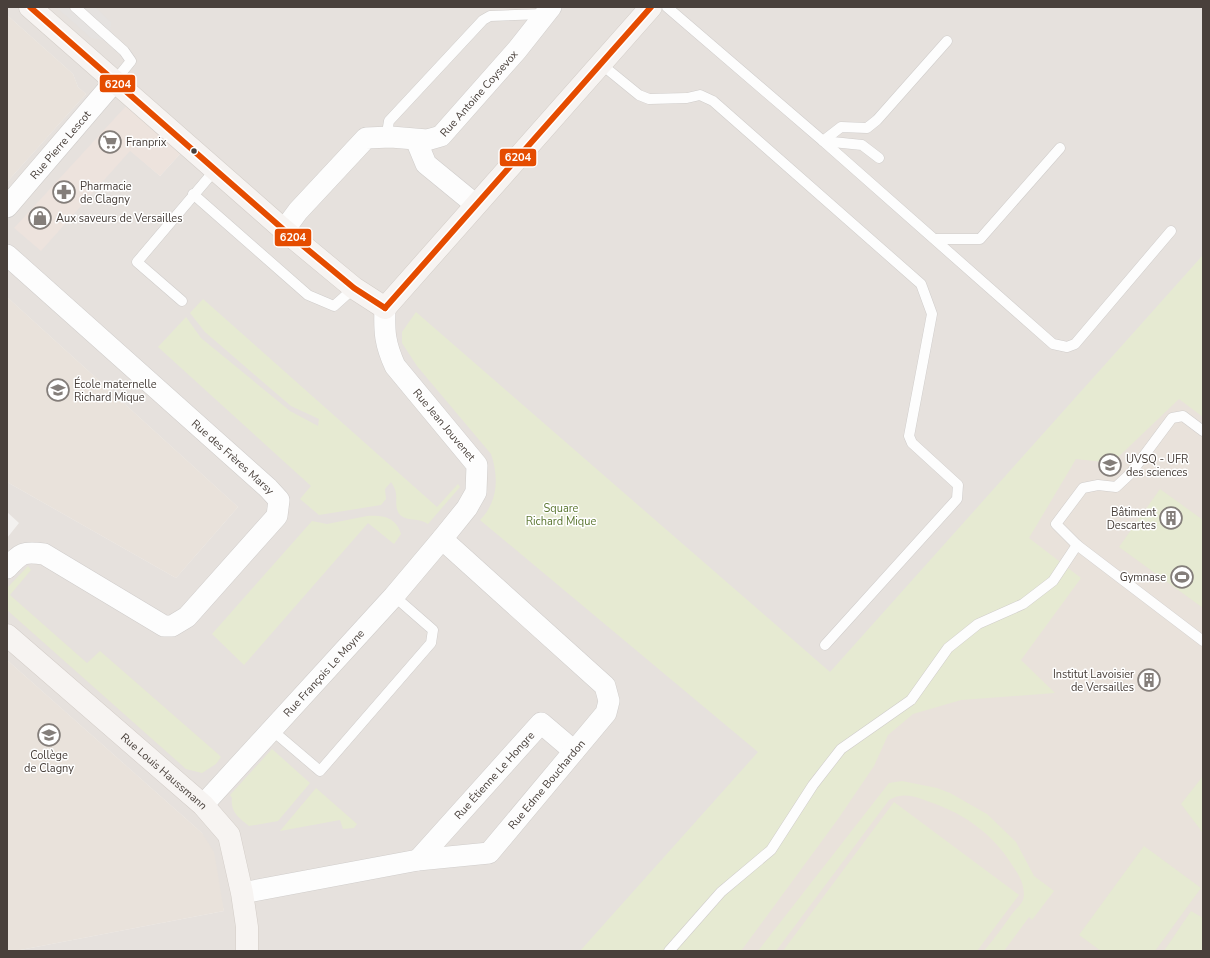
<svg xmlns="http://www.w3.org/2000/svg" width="1210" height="958" font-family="'Nunito Sans',sans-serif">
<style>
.residential{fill:#e6e1dd;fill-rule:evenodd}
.commercial{fill:#ede3dd}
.education{fill:#e9e2db}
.green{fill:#e6ead2}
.parking{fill:#e5e2e0}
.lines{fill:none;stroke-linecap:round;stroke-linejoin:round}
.lane-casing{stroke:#d0cdcb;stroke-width:11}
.street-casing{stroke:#d0cdcb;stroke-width:22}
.secondary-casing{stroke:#d3cdc8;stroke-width:23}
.lane{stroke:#fdfdfd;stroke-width:10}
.street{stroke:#fdfdfd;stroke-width:21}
.secondary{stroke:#f7f4f2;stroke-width:22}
.bus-1-casing{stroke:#fff;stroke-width:9}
.bus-1{stroke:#e54c00;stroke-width:6}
.bus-dot{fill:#49403b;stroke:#fff;stroke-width:1.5}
.labels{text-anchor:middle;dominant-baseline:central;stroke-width:3;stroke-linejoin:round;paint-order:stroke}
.street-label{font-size:11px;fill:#49403b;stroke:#fff}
.poi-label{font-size:11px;fill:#49403b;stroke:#fff;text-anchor:start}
.park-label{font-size:11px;fill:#5c7732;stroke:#fff}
.line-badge{stroke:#fff;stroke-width:1.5}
.badge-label{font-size:11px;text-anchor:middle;font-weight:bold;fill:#fff}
</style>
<rect width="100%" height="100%" fill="#f3f1ef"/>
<!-- residential -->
<path class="residential" d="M 7,7 L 1203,7 L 1203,256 L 582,951 L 15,951 L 224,911 L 202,833 L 7,660 L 7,538 L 19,523 L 7,512 L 7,482 L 176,578 L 238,507 L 7,297 L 7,182 L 86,94 L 78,87 L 73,74 L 7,15 ZM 130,150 L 181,153 L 160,176 Z"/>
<!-- commercial -->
<polygon class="commercial" points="126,106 181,153 160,176 130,151 41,251 14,228"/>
<!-- education -->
<g class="education">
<polygon points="7,15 73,74 78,87 86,94 7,182"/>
<polygon points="1203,256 1203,951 582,951"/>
<polygon points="7,297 238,507 176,578 7,482"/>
<polygon points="7,660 202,833 214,852 224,911 15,951 7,951"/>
</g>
<!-- green -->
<g class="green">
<path d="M 1203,255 L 1203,417 L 1179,399 L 1112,463 L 1076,459 L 1029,538 L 1081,578 L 1021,660 L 1055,693 L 961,700 L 913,714 L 888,735 L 874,766 L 838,819 L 741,951 L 580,951 L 758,752 L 480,520 C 498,502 499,477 491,454 L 417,366 L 402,343 L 402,332 L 416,312 L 830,672 Z"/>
<path d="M 203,299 L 437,507 L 458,484 L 460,487 L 428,524 C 420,518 411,521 403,517 C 394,512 397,502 396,494 C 396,490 393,485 391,482 L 385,489 L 386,499 L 381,505 L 319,515 L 300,499 L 311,486 L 158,347 L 186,317 L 201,338 L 290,411 L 318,426 L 319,419 L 291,406 L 205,332 L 190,313 Z"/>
<polygon points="1160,489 1203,520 1203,608 1119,547"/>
<path d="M 367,516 C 383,515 396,517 401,534 L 394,544 L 368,523 L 244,665 L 212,634 L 312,521 L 327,524 Z"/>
<polygon points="28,566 31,570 10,595 87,663 100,651 218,754 221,757 216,764 202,773 186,769 7,610 7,588"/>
<path d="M 272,749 L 310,783 L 278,821 L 249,826 C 239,818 230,812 232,798 L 230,795 Z"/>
<polygon points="1203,776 1203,833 1181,804"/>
<path d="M 902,781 L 937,788 L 950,793 L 987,814 L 1016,842 L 1034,876 L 1054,891 L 1032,920 L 1029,917 L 1004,951 L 984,951 C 994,939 1003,927 1012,914 C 1015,910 1021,905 1023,900 C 1026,891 1021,878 1016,871 C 995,835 966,814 927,801 C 915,796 902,792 889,800 L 776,951 L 758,951 L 889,783 Z"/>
<polygon points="316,788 357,824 354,828 343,829 340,820 280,831"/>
<polygon points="894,802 1019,895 977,951 783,951"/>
<polygon points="1144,846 1201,888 1155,951 1101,951 1079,935"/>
<polygon points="1191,911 1203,918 1203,951 1164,951"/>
</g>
<!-- parking -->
<polygon class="parking" points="56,7 95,7 111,22 110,34 103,40 91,38"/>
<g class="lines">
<!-- lane casing -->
<g class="lane-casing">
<g id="lane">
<polyline points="75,7 124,51 131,61 114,82"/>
<polyline points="667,7 823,141 862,145 879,158"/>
<polyline points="947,41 877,120 867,128 841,127 823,141 1053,344 1067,347 1075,344 1171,231"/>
<polyline points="601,64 639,95 649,99 687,98 700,95 713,101 921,284 932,314 909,436 912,443 958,485 957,499 825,645"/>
<polyline points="391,137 388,127 389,121 483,20 490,16 544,14"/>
<polyline points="193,194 308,295 334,306 354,288"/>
<polyline points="935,239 980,239 1060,148"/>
<polyline points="182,301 137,262 215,170"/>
<polyline points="1077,545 1056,524 1083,488 1098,485 1116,487 1131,473 1172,418 1183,416 1203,431"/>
<polyline points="273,731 320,771 431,643 433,630 394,596"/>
<polyline points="669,951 721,892 771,850 813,785 841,749 911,700 948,648 978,624 1023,604 1053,581 1077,545 1203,641"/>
</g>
</g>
<!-- street casing -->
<g class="street-casing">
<g id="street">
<polyline points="416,140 426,164 476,205"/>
<path id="s1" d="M 7,207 L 114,82"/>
<path id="s2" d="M 284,230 L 298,211 L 366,138 L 391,137 L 427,140 L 441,136 L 517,50 L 551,7"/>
<path id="s3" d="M 7,255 L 268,488 L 279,500 L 277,516 L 187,617 L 172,626 L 164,626 L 44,554 C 23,551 21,553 7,568"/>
<path id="s4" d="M 203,805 L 394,596 L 442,539 L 467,508 L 476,492 L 477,465 L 395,366 C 385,344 384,332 385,308"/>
<path id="s5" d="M 418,860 L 541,723 L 574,751"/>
<path id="s6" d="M 242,893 L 418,860 L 489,853 L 606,713 L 609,701 L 605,686 L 442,539"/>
</g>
</g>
<!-- secondary casing -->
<g class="secondary-casing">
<g id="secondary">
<polyline points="30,7 284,230 354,288 385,308 651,7"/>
<path id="s7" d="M 7,635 L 203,805 L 229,835 L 242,893 L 247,927 L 247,951"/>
</g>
</g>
<!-- lane -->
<use href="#lane" class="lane"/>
<!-- street -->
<use href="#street" class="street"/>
<!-- secondary -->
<use href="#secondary" class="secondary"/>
<!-- bus-1 casing -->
<g class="bus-1-casing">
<g id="bus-1">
<polyline points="30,7 284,230 354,288 385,308"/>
<polyline points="385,308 651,7"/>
</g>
</g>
<!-- bus-1 -->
<use href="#bus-1" class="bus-1"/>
</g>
<!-- icons -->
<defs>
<g id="supermarket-ring" transform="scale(1.15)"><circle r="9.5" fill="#fff" stroke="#847e7a" stroke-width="1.5"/><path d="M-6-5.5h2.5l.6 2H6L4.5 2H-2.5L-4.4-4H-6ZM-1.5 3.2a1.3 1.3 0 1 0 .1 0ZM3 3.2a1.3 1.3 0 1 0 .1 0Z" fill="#847e7a"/></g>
<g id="pharmacy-ring" transform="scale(1.15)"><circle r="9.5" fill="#fff" stroke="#847e7a" stroke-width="1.5"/><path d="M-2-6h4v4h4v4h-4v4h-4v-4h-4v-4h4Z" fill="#847e7a"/></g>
<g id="shop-ring" transform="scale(1.15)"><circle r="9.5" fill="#fff" stroke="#847e7a" stroke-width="1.5"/><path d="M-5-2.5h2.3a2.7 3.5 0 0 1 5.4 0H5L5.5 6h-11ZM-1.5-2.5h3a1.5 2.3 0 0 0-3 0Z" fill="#847e7a"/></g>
<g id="school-ring" transform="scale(1.15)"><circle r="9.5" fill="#fff" stroke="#847e7a" stroke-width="1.5"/><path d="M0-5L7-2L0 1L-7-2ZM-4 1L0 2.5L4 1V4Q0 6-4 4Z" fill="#847e7a"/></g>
<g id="university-ring" transform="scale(1.15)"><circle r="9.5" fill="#fff" stroke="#847e7a" stroke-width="1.5"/><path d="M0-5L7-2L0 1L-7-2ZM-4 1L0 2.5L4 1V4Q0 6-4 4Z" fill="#847e7a"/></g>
<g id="building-ring" transform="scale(1.15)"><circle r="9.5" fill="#fff" stroke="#847e7a" stroke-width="1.5"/><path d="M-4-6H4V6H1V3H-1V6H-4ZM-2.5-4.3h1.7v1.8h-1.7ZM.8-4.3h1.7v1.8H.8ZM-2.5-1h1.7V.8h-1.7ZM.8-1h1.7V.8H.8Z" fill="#847e7a"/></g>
<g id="stadium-ring" transform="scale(1.15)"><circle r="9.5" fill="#fff" stroke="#847e7a" stroke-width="1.5"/><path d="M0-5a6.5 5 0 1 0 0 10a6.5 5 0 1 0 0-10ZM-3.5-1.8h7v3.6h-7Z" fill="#847e7a"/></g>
</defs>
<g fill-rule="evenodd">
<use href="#supermarket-ring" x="110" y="142"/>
<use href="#pharmacy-ring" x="64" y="192"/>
<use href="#shop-ring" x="40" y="218"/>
<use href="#school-ring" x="58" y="390"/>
<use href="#university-ring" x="1110" y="465"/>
<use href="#building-ring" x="1171" y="518"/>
<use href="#stadium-ring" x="1182" y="577"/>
<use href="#building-ring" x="1149" y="680"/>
<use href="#school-ring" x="49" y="735"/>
</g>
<!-- markers -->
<circle class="bus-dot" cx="194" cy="151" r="3.5"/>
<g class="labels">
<!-- street labels -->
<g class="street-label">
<text stroke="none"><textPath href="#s2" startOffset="256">Rue Antoine Coysevox</textPath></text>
<text stroke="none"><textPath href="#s1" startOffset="82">Rue Pierre Lescot</textPath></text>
<text transform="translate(444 425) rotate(50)">Rue Jean Jouvenet</text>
<text stroke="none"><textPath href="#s3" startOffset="303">Rue des Frères Marsy</textPath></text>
<text stroke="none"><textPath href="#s4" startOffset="179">Rue François Le Moyne</textPath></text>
<text stroke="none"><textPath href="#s7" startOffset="208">Rue Louis Haussmann</textPath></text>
<text stroke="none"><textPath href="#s5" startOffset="114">Rue Étienne Le Hongre</textPath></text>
<text stroke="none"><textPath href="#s6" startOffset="340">Rue Edme Bouchardon</textPath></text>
</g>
<!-- poi labels -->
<g class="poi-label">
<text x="126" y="142">Franprix</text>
<text x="80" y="186">Pharmacie<tspan x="80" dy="13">de Clagny</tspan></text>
<text x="56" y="218">Aux saveurs de Versailles</text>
<text x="74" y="384">École maternelle<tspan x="74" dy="13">Richard Mique</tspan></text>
<text x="1126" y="459">UVSQ - UFR<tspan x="1126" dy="13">des sciences</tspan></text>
<text x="1156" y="512" text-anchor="end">Bâtiment<tspan x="1156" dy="13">Descartes</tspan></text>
<text x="1166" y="577" text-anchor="end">Gymnase</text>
<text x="1134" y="674" text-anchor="end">Institut Lavoisier<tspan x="1134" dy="13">de Versailles</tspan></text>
<text x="49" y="755" text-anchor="middle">Collège<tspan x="49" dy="13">de Clagny</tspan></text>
</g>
<!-- park labels -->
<g class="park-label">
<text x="561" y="508">Square<tspan x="561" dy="13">Richard Mique</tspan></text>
</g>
</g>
<g class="line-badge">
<rect x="99" y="74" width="37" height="19" rx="4" fill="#e54c00"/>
<rect x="499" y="148" width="38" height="19" rx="4" fill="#e54c00"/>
<rect x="274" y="228" width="38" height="19" rx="4" fill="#e54c00"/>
</g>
<g class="badge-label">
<text x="118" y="88">6204</text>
<text x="518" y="161">6204</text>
<text x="293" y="241">6204</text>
</g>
<!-- border -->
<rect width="1210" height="958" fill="none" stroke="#49403b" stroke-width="16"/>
</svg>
